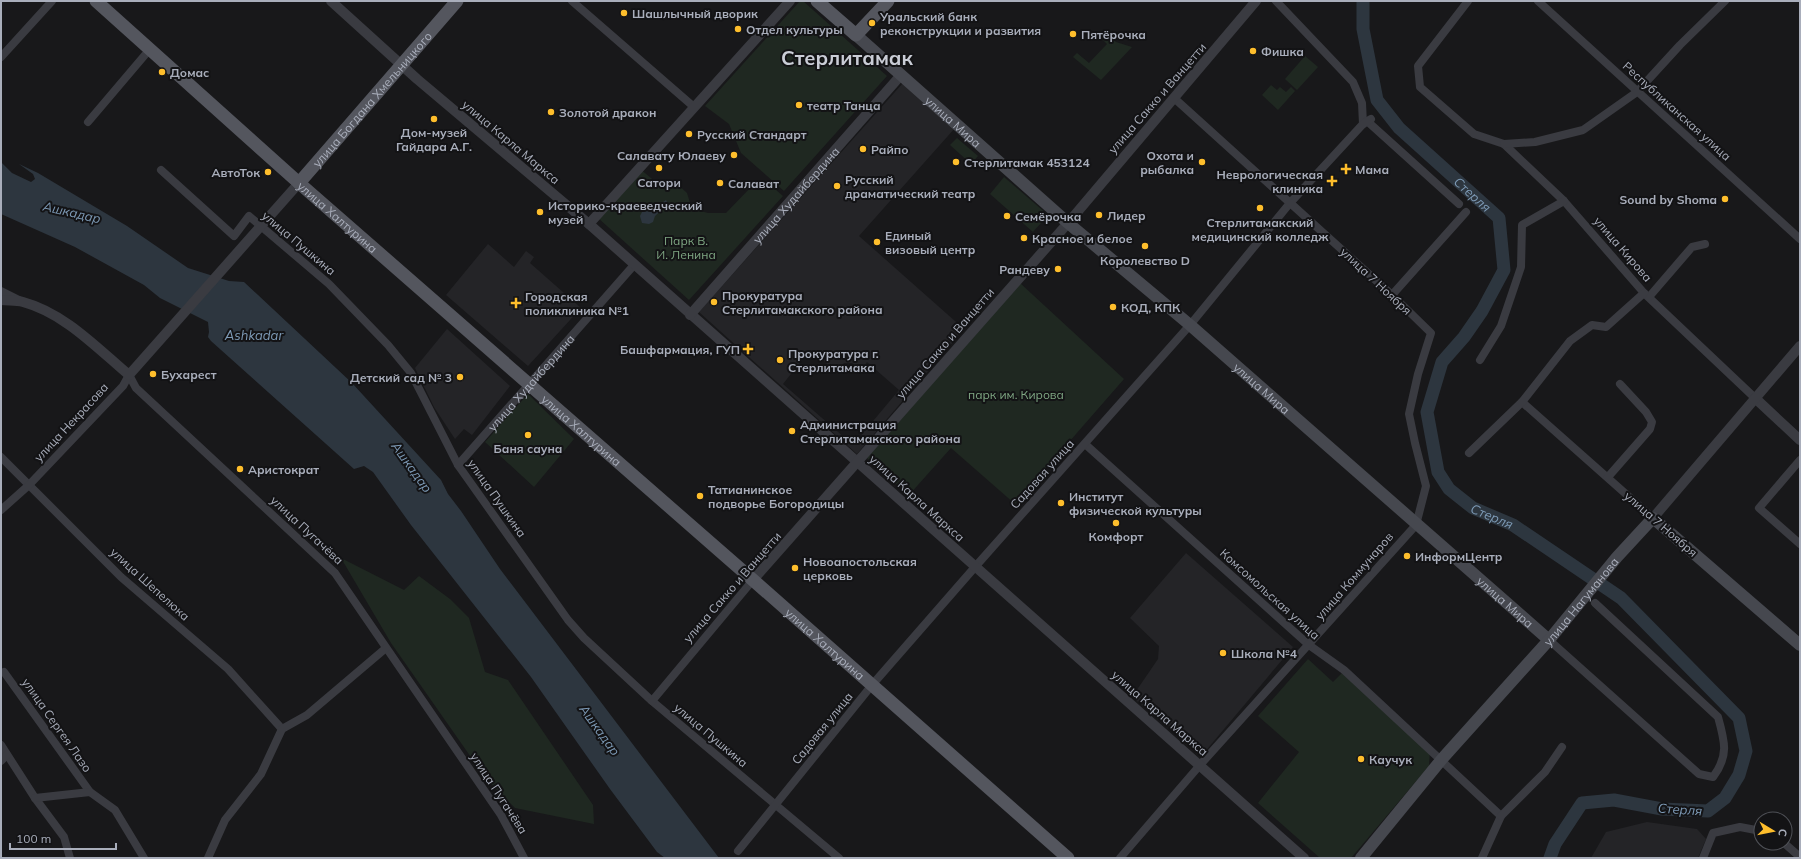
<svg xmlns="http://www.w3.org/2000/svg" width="1801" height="859" font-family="Mulish,sans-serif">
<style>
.built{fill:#242427;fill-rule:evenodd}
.green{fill:#1f2821}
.water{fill:#2d363f}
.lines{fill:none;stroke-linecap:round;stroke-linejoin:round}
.river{stroke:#2d363f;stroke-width:13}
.minor{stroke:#3a3b41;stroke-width:8}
.tertiary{stroke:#3a3b41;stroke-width:10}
.secondary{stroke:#46484f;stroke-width:12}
.primary{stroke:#54565e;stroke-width:13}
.poi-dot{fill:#febe2c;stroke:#131315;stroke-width:1.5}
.labels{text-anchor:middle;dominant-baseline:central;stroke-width:4;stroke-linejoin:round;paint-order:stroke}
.poi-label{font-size:12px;font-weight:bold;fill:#a9aebb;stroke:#131315;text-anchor:start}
.street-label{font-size:12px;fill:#a9aebb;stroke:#131315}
.park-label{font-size:12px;fill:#7fa783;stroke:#131315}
.water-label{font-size:13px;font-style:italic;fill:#7e9bb7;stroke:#131315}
.town-label{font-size:20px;font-weight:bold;fill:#cacdd6;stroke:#131315}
</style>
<rect width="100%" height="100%" fill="#18181a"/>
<!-- built -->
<g class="built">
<path d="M 903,83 L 955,128 L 859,236 L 964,329 L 857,454 L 699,312 ZM 810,350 L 836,371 L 844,363 L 852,363 L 861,370 L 867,362 L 899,390 L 853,445 L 783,384 Z"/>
<polygon points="488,244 514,267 526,251 534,257 530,263 581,308 528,366 446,295"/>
<polygon points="447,329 510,386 472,435 464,429 455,439 434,407 415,368"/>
<polygon points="1186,553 1293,647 1203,754 1132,697 1158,659 1159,646 1130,618"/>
<polygon points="1647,822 1697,829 1706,839 1698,858 1591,858 1606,832"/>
</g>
<!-- green -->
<g class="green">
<polygon points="800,1 803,1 887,76 784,191 741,153 729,124 705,106"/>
<polygon points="1106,35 1116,42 1132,47 1101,80 1073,57 1077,53 1089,63 1107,44 1102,39"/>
<polygon points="1305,56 1318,67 1297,90 1285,79"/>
<polygon points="1271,85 1277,90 1280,87 1286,92 1291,87 1295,91 1278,110 1262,95"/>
<polygon points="957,138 978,156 971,164 950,145"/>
<polygon points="640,169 662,187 665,188 674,181 687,193 692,209 708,213 726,213 752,186 768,183 783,196 689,300 597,217"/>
<polygon points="1004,177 1048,215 1033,232 990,194"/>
<polygon points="1020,283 1124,379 1015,504 951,448 909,495 867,458"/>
<polygon points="528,394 574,439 534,487 485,442"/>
<polygon points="341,558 404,590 419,576 450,599 469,618 485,672 508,680 593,805 594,824 515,808 487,780 391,643"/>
<polygon points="1308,659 1333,682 1342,673 1430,751 1429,766 1351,858 1320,858 1258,803 1299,752 1258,716"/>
</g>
<!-- water -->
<g class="water">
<polygon points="1,162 12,173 31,182 35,179 33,174 19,164 38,173 127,226 188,268 229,281 244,282 352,383 441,480 448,494 461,511 500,569 719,858 665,858 657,852 610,789 531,677 411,525 373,472 364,466 354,469 211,341 208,337 209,332 208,322 160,298 144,285 75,247 1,214"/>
<polygon points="666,200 668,204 655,216 653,222 649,224 642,223 640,216 642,212 651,210"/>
</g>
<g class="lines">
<!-- river -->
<path class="river" id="s1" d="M 1363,1 L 1363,29 L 1377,100 L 1399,128 L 1499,218 L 1504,270 L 1482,311 L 1464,337 L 1442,362 L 1427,412 L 1438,472 L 1449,489 L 1473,508 L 1513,525 L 1621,598 L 1739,718 L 1746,751 L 1739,775 L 1725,798 L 1708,811 L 1662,809 L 1614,800 L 1582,803 L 1555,844 L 1550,858"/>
<!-- minor -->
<g class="minor">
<polyline points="572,1 694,107"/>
<polyline points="1276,1 1353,82 1362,103 1363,124"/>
<polyline points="1468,1 1418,66 1420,87 1474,134 1504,144 1564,201 1644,293 1755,398"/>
<polyline points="1538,1 1800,239"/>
<polyline points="1,57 52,1"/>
<polyline points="1367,121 1459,204"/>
<polyline points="88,122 150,49"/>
<polyline points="1504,144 1535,142 1583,130 1637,92 1680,45 1725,1"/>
<polyline points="161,170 234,236 249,216 329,284 388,345 411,373 458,465 568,620 584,638 652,701 839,858"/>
<polyline points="1,291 19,300"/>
<polyline points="1392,295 1466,212"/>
<polyline points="1649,297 1692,247 1705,244"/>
<polyline points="1480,360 1501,326 1521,267 1522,225 1564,201"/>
<polyline points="129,375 136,388 335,573 501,815 524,858"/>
<polyline points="1522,402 1653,518"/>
<polyline points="1085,444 1309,645 1344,670 1501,816 1482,858"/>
<polyline points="1469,453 1522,402 1570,341 1592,325 1606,327 1644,293"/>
<polyline points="1,457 121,577 228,669 282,729"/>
<polyline points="1800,460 1759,508 1800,544"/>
<path id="s2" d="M 458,465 L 634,265"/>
<polyline points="1608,477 1650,429 1652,422 1646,412 1620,384"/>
<polyline points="1,510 29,485 123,386 129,375"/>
<path d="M 1549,640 L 1699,774 L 1713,777 C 1729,756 1725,742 1718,717 L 1595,603"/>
<polyline points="4,672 90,792"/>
<polyline points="652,701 753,580"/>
<polyline points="1,745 35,798 64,837 70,858"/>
<polyline points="1,761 7,755"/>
<polyline points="35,798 90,792 115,810 144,858"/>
<polyline points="1501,816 1545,772 1562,747"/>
<polyline points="1784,843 1800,857"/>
<polyline points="738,851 872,685 975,567 1190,325 1290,203 1363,124 1371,119"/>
<polyline points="208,858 225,820 261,774 282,729 307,715 386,648"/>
<polyline points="1120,858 1200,765 1416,525 1426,486 1415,443 1409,414 1418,374 1431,333 1392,295 1174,98"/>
<polyline points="1703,858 1713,833 1740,827 1761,831"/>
</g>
<!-- tertiary -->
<g class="tertiary">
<polyline points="331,1 417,79 589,224 1304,858"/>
<polyline points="589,224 790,1"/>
<path d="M 1,300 C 8,301 16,300 23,302 C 64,313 96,347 129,375 L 299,183"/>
<path id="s3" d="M 690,315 L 901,75"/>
<polyline points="1755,398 1800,440"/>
<polyline points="1653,518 1800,346"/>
<polyline points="753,580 1068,223 1256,1"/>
</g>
<!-- secondary -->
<g class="secondary">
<path id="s4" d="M 856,35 L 1068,223 L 1190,325 L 1549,640"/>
<path id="s5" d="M 1361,858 L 1442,759 L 1549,640 L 1617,557 L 1653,518 L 1800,645"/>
</g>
<!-- primary -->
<g class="primary">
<path id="s6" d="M 96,1 L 299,183 L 753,580 L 1068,858"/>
<polyline points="817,1 856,35 888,1"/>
<path id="s7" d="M 299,183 L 457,1"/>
</g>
</g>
<!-- markers -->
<g class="poi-dot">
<circle cx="624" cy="13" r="4"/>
<circle cx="872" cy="23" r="4"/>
<circle cx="738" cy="29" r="4"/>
<circle cx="1073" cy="34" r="4"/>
<circle cx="1253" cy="51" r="4"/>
<circle cx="162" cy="72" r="4"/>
<circle cx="799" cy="105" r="4"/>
<circle cx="551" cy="112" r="4"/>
<circle cx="434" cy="119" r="4"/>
<circle cx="689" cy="134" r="4"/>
<circle cx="863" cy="149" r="4"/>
<circle cx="734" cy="155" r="4"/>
<circle cx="956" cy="162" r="4"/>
<circle cx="1202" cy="162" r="4"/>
<circle cx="659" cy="168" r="4"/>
<path d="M1344 163h4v4h4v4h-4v4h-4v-4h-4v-4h4z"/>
<circle cx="268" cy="172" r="4"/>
<path d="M1330 175h4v4h4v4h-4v4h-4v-4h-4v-4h4z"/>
<circle cx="720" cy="183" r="4"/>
<circle cx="837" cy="186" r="4"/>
<circle cx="1725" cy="199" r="4"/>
<circle cx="1260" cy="208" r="4"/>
<circle cx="540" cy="212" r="4"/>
<circle cx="1099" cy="215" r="4"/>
<circle cx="1007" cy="216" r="4"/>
<circle cx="1024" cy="238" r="4"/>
<circle cx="877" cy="242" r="4"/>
<circle cx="1145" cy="246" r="4"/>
<circle cx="1058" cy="269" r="4"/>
<circle cx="714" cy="302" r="4"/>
<path d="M514 297h4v4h4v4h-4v4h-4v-4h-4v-4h4z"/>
<circle cx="1113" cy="307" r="4"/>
<path d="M746 343h4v4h4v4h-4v4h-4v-4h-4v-4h4z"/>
<circle cx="780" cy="360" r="4"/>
<circle cx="153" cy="374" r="4"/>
<circle cx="460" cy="377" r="4"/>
<circle cx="792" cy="431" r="4"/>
<circle cx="528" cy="435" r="4"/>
<circle cx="240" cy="469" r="4"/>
<circle cx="700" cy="496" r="4"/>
<circle cx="1061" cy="503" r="4"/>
<circle cx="1116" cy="523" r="4"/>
<circle cx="1407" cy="556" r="4"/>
<circle cx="795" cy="568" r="4"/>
<circle cx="1223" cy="653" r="4"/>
<circle cx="1361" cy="759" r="4"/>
</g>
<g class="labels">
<!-- poi labels -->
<g class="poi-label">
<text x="632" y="13">Шашлычный дворик</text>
<text x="880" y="16">Уральский банк<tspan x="880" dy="14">реконструкции и развития</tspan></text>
<text x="746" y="29">Отдел культуры</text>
<text x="1081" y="34">Пятёрочка</text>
<text x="1261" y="51">Фишка</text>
<text x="170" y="72">Домас</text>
<text x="807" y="105">театр Танца</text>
<text x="559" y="112">Золотой дракон</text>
<text x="434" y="132" text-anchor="middle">Дом-музей<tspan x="434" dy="14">Гайдара А.Г.</tspan></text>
<text x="697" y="134">Русский Стандарт</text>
<text x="871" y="149">Райпо</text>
<text x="726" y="155" text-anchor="end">Салавату Юлаеву</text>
<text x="1194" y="155" text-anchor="end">Охота и<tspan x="1194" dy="14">рыбалка</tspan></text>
<text x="964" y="162">Стерлитамак 453124</text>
<text x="1355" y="169">Мама</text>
<text x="260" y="172" text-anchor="end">АвтоТок</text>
<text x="1323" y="174" text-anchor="end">Неврологическая<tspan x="1323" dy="14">клиника</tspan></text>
<text x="845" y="179">Русский<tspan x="845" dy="14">драматический театр</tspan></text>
<text x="659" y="182" text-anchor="middle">Сатори</text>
<text x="728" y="183">Салават</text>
<text x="1717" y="199" text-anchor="end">Sound by Shoma</text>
<text x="548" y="205">Историко-краеведческий<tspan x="548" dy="14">музей</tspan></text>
<text x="1107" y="215">Лидер</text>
<text x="1015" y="216">Семёрочка</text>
<text x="1260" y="222" text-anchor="middle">Стерлитамакский<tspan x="1260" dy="14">медицинский колледж</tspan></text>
<text x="885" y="235">Единый<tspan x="885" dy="14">визовый центр</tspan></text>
<text x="1032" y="238">Красное и белое</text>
<text x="1145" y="260" text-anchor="middle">Королевство D</text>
<text x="1050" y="269" text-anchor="end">Рандеву</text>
<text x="722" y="295">Прокуратура<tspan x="722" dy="14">Стерлитамакского района</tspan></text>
<text x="525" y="296">Городская<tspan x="525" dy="14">поликлиника №1</tspan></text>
<text x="1121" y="307">КОД, КПК</text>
<text x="740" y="349" text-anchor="end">Башфармация, ГУП</text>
<text x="788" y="353">Прокуратура г.<tspan x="788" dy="14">Стерлитамака</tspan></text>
<text x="161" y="374">Бухарест</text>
<text x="452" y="377" text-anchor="end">Детский сад № 3</text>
<text x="800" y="424">Администрация<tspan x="800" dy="14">Стерлитамакского района</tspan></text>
<text x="528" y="448" text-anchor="middle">Баня сауна</text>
<text x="248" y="469">Аристократ</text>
<text x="708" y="489">Татианинское<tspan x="708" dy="14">подворье Богородицы</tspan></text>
<text x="1069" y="496">Институт<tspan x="1069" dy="14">физической культуры</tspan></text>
<text x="1116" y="536" text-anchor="middle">Комфорт</text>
<text x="1415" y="556">ИнформЦентр</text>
<text x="803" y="561">Новоапостольская<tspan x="803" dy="14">церковь</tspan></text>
<text x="1231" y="653">Школа №4</text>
<text x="1369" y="759">Каучук</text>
</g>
<!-- street labels -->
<g class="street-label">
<text transform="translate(1157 98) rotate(-49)">улица Сакко и Ванцетти</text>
<text stroke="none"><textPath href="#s7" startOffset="111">улица Богдана Хмельницкого</textPath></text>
<text transform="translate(1677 111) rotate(42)">Республиканская улица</text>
<text stroke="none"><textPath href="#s4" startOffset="130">улица Мира</textPath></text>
<text transform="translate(511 142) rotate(40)">улица Карла Маркса</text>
<text stroke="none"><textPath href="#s3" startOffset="160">улица Худайбердина</textPath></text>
<text stroke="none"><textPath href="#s6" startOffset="324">улица Халтурина</textPath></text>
<text transform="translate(299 243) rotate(40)">улица Пушкина</text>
<text transform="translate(1623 249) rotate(49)">улица Кирова</text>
<text transform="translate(1376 281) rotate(43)">улица 7 Ноября</text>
<text transform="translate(945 343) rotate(-49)">улица Сакко и Ванцетти</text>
<text stroke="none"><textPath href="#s2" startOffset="110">улица Худайбердина</textPath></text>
<text stroke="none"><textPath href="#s4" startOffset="538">улица Мира</textPath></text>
<text transform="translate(71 422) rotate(-47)">улица Некрасова</text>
<text stroke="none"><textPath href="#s6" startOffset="648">улица Халтурина</textPath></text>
<text transform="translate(1042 474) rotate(-48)">Садовая улица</text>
<text transform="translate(497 498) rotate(55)">улица Пушкина</text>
<text transform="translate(917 498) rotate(42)">улица Карла Маркса</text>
<text transform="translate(1661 524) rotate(41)">улица 7 Ноября</text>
<text transform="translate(307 530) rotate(43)">улица Пугачёва</text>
<text transform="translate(1354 576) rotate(-49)">улица Коммунаров</text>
<text transform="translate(150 584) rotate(42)">улица Шепелюка</text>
<text transform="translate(732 587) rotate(-49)">улица Сакко и Ванцетти</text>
<text transform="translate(1270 594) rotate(42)">Комсомольская улица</text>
<text stroke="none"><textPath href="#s5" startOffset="338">улица Нагуманова</textPath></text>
<text stroke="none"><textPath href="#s4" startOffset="862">улица Мира</textPath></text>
<text stroke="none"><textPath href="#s6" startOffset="972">улица Халтурина</textPath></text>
<text transform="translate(1160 713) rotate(41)">улица Карла Маркса</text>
<text transform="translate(57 725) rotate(55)">улица Сергея Лазо</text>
<text transform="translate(822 728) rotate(-51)">Садовая улица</text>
<text transform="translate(711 735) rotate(40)">улица Пушкина</text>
<text transform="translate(499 793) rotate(57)">улица Пугачёва</text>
</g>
<!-- park labels -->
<g class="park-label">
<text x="686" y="240">Парк В.<tspan x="686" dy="14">И. Ленина</tspan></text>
<text x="1016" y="394">парк им. Кирова</text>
</g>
<!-- water labels -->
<g class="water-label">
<text stroke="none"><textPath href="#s1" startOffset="235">Стерля</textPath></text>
<text transform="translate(72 212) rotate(13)">Ашкадар</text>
<text x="254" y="335">Ashkadar</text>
<text transform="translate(412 467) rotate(54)">Ашкадар</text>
<text stroke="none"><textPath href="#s1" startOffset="619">Стерля</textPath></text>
<text transform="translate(600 730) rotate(54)">Ашкадар</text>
<text transform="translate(1680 809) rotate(4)">Стерля</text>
</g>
<!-- town labels -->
<g class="town-label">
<text x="847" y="57">Стерлитамак</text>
</g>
</g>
<!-- border -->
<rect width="1801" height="859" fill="none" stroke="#a9aebb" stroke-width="4"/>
<!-- north arrow -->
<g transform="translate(1773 831) rotate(100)"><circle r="19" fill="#131315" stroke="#4f5157"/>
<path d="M0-3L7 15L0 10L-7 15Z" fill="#febe2c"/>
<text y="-6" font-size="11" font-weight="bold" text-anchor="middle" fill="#a9aebb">С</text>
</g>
<!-- scale -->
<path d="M10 843v6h106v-6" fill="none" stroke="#a9aebb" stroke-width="2"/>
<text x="16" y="843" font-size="12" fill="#a9aebb" stroke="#131315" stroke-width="3" paint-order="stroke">100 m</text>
</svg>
